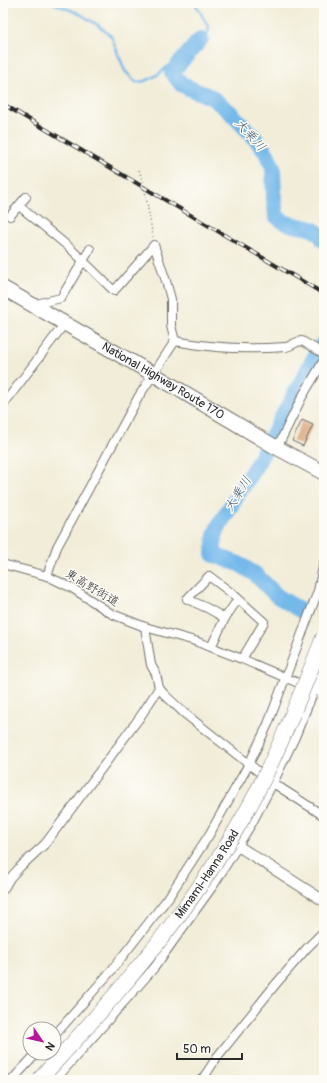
<svg xmlns="http://www.w3.org/2000/svg" width="327" height="1083" font-family="Pangolin,'Klee One',sans-serif">
<style>
.lines{fill:none;stroke-linecap:round;stroke-linejoin:round}
.stream{stroke:#75b9eb;stroke-width:2.5}
.river{stroke:#75b9eb;stroke-width:16}
.building{fill:#d9a47a}
.minor-casing{stroke:#716f68;stroke-width:10}
.tertiary-casing{stroke:#716f68;stroke-width:12}
.trunk-casing{stroke:#716f68;stroke-width:16}
.path{stroke:#716f68;stroke-width:1.5;stroke-dasharray:1 3;stroke-linecap:butt}
.minor{stroke:#fff;stroke-width:8}
.tertiary{stroke:#fff;stroke-width:10}
.trunk{stroke:#fff;stroke-width:14}
.rail-casing{stroke:#2b2b2b;stroke-width:4}
.rail{stroke:#fdfcf7;stroke-width:2.5;stroke-dasharray:8;stroke-linecap:butt}
.motorway-bridge-casing{stroke:#716f68;stroke-width:16;stroke-linecap:butt}
.motorway-bridge{stroke:#fff;stroke-width:15}
.labels{text-anchor:middle;dominant-baseline:central;stroke-width:3;stroke-linejoin:round;paint-order:stroke}
.street-label{font-size:12px;fill:#2b2b2b;stroke:#fdfcf7}
.water-label{font-size:13px;font-style:italic;fill:#455d6e;stroke:#fdfcf7}
</style>
<rect width="100%" height="100%" fill="#fdfcf7"/>
<filter id="ink" filterUnits="userSpaceOnUse"><feTurbulence type="fractalNoise" baseFrequency=".025" numOctaves="2"/><feDisplacementMap in="SourceGraphic" scale="8" xChannelSelector="R" yChannelSelector="G"/><feConvolveMatrix kernelMatrix="1 2 1 2 8 2 1 2 1" color-interpolation-filters="sRGB"/></filter>
<filter id="wash" filterUnits="userSpaceOnUse"><feTurbulence type="fractalNoise" baseFrequency=".012" numOctaves="4" result="noise"/><feDisplacementMap in="SourceGraphic" scale="16" xChannelSelector="R" yChannelSelector="G"/><feGaussianBlur stdDeviation="0.9" result="paint"/><feColorMatrix in="noise" values="0 0 0 0 0 0 0 0 0 0 0 0 0 0 0 0 0 1.4 0 .05"/><feComposite in="paint" operator="in"/></filter>
<g filter="url(#wash)">
<rect width="100%" height="100%" fill="#f2edd8"/>
<g class="lines">
<!-- stream -->
<path class="stream" d="M 53,3 L 80,14 L 98,25 L 111,36 L 125,71 L 136,82 C 159,83 180,53 193,37 L 201,39 L 207,35 L 209,28 L 195,3"/>
<!-- river -->
<g class="river">
<path d="M 201,39 L 172,72 L 181,84 L 189,88 L 211,97 L 229,111 L 254,137 L 267,154 L 273,168 L 274,198 L 276,216 C 280,219 283,222 287,223 C 303,229 315,224 324,241"/>
<polyline points="302,611 277,596 255,574 239,564 217,556 213,554 215,536 218,527 258,462 320,347 324,343"/>
</g>
</g>
<g id="blocks">
<!-- building -->
<polygon class="building" points="302,420 313,425 303,446 292,441"/>
</g>
</g>
<g filter="url(#ink)">
<use href="#blocks" fill-opacity="0" stroke="#716f68" stroke-width="1"/>
<g class="lines">
<!-- minor casing -->
<g class="minor-casing">
<g id="minor">
<polyline points="19,206 70,248 114,291 154,245"/>
<polyline points="10,216 26,197"/>
<polyline points="32,305 61,298 90,249"/>
<path d="M 175,341 C 211,348 248,350 285,347 C 291,347 295,341 302,341 L 324,354"/>
<polyline points="3,405 65,323"/>
<polyline points="277,448 302,397 324,360"/>
<polyline points="3,565 6,565 47,576 72,588 112,614 145,627 195,641 242,659 324,694"/>
<polyline points="47,576 57,547 139,396 175,341 171,326 171,299 166,281 154,245"/>
<polyline points="225,618 207,608 187,599 209,576 234,595 264,622 242,659"/>
<polyline points="145,627 151,665 156,674 159,688 164,694 184,713 273,783 324,816"/>
<polyline points="211,647 225,618 238,599"/>
<polyline points="3,890 10,878 20,867 45,844 140,717 159,688"/>
<polyline points="54,1036 111,971 168,898 209,835 249,764 268,724 318,591 324,562"/>
<polyline points="12,1080 37,1053"/>
<polyline points="55,1080 154,968 215,883 252,823 273,783 295,737 324,666"/>
<polyline points="202,1080 217,1057 275,985 307,948 324,931"/>
</g>
</g>
<!-- tertiary casing -->
<g class="tertiary-casing">
<polyline id="tertiary" points="238,846 324,901"/>
</g>
<!-- trunk casing -->
<g class="trunk-casing">
<g id="trunk">
<path id="s1" d="M 3,288 L 153,374 L 272,445 L 324,473"/>
</g>
</g>
<!-- path -->
<polyline class="path" points="139,170 144,185 153,237"/>
<!-- minor -->
<use href="#minor" class="minor"/>
<!-- tertiary -->
<use href="#tertiary" class="tertiary"/>
<!-- trunk -->
<use href="#trunk" class="trunk"/>
<!-- rail casing -->
<g class="rail-casing">
<polyline id="rail" points="3,104 324,294"/>
</g>
<!-- rail -->
<use href="#rail" class="rail"/>
<!-- motorway-bridge casing -->
<g class="motorway-bridge-casing">
<g id="motorway-bridge">
<path id="s2" d="M 39,1080 C 120,992 200,901 256,794 C 282,743 303,689 324,636"/>
</g>
</g>
<!-- motorway-bridge -->
<use href="#motorway-bridge" class="motorway-bridge"/>
</g>
</g>
<g class="labels">
<!-- street labels -->
<g class="street-label">
<text stroke="none"><textPath href="#s1" startOffset="185">National Highway Route 170</textPath></text>
<text transform="translate(92 588) rotate(31)">東高野街道</text>
<text stroke="none"><textPath href="#s2" startOffset="266">Mimami-Hanna Road</textPath></text>
</g>
<!-- water labels -->
<g class="water-label">
<text transform="translate(250 135) rotate(48)">大乗川</text>
<text transform="translate(238 494) rotate(-58)">大乗川</text>
</g>
</g>
<!-- margin -->
<rect width="327" height="1083" fill="none" stroke="#fdfcf7" stroke-width="16"/>
<!-- north arrow -->
<g transform="translate(42 1041) rotate(124)"><circle r="19" fill="#fdfcf7" stroke="#a9a8a5"/>
<path d="M0-3L7 15L0 10L-7 15Z" fill="#b5179e"/>
<text y="-6" font-size="11" font-weight="bold" text-anchor="middle" fill="#2b2b2b">N</text>
</g>
<!-- scale -->
<path d="M177 1053v6h65v-6" fill="none" stroke="#2b2b2b" stroke-width="2"/>
<text x="183" y="1053" font-size="12" fill="#2b2b2b" stroke="#fdfcf7" stroke-width="3" paint-order="stroke">50 m</text>
</svg>
